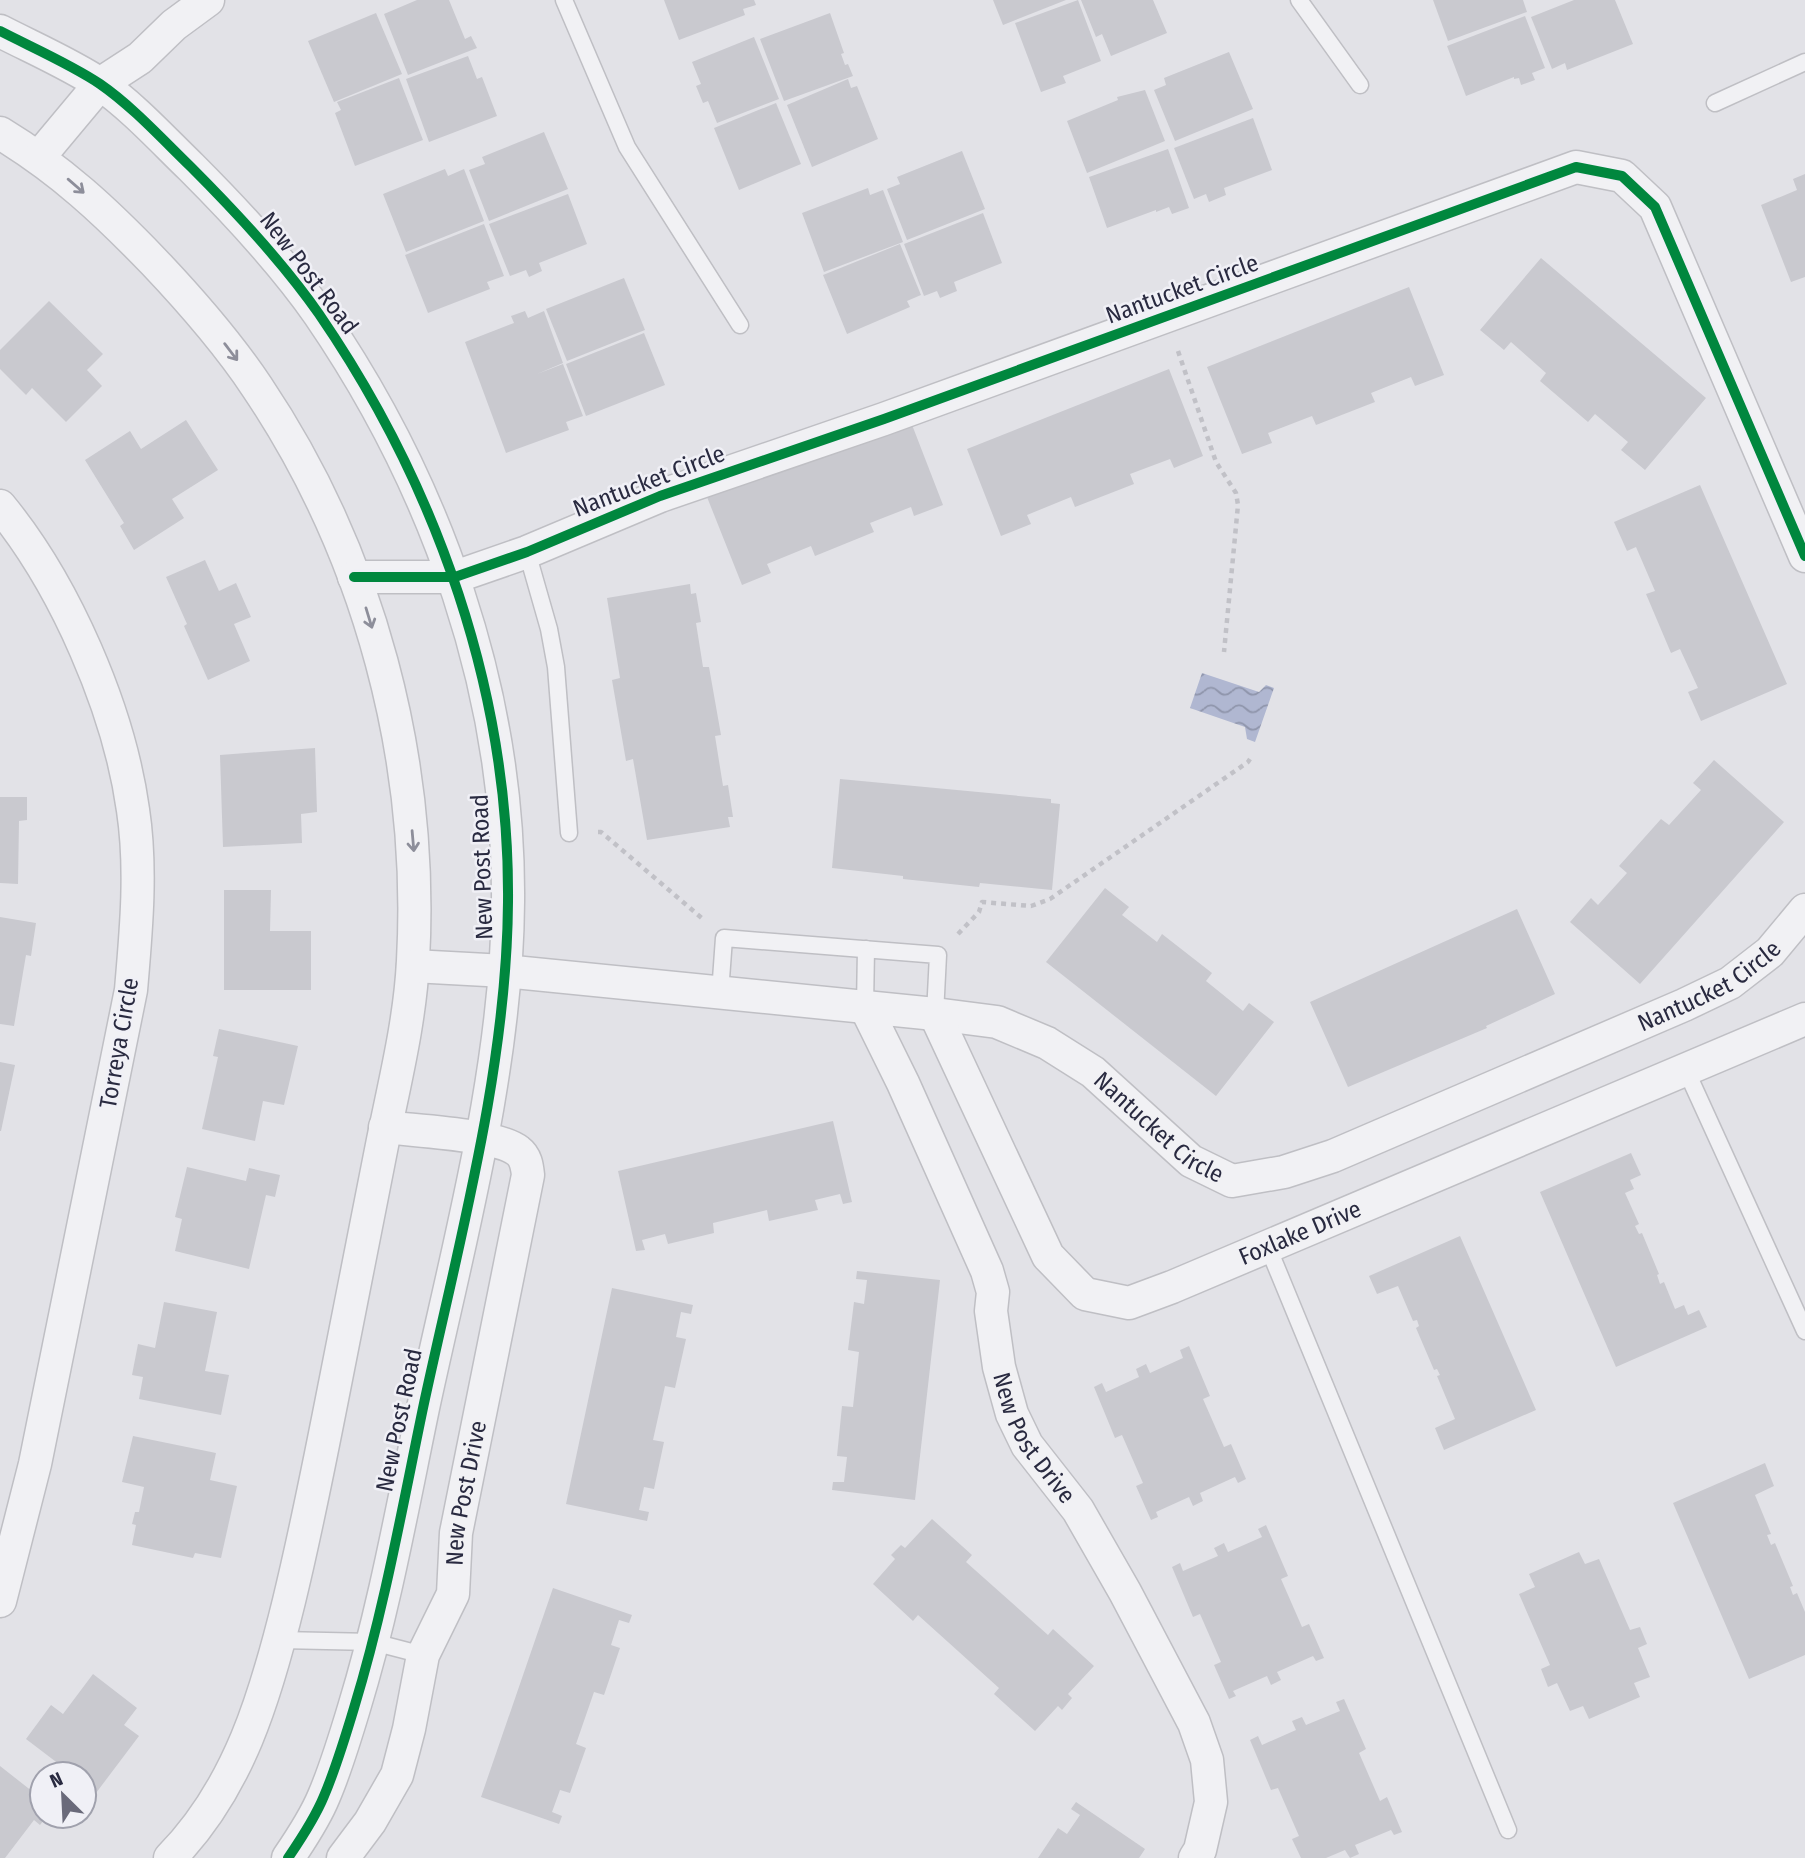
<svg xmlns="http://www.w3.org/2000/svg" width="1805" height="1858" font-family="'Fira Sans Condensed',sans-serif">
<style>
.water{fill:url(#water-waves)}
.building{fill:#c9c9cf}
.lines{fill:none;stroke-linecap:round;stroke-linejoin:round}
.lane-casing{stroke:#bfbfc4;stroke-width:19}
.street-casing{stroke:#bfbfc4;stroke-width:35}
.path{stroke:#c1c1c7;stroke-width:4.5;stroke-dasharray:5 5;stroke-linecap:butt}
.lane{stroke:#f1f1f4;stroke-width:16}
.street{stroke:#f1f1f4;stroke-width:32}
.cycleway-casing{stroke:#f0f0f6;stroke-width:15}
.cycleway{stroke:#00873e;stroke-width:10}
.oneway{stroke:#8d8e9a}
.labels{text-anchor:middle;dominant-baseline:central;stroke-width:5;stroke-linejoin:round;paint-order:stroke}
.street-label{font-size:24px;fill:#292a40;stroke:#f0f0f6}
</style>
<defs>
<pattern id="water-waves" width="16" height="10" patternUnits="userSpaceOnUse" patternTransform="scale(1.75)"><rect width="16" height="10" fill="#b0b7d1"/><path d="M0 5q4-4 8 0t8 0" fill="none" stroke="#8f95ab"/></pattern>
</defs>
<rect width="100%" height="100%" fill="#e2e2e7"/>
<!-- water -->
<polygon class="water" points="1202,673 1259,692 1266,685 1274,688 1255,742 1247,739 1245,727 1190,708"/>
<!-- building -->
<g class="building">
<polygon points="417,0 449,0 465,39 471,36 477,48 408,75 384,14"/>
<polygon points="664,0 754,0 756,5 743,9 745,15 679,40"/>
<polygon points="993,0 1066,0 1003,25"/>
<polygon points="1078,0 1101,61 1063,76 1066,83 1041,92 1015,23"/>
<polygon points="1081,0 1153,0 1167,33 1111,56 1102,34 1096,37"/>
<polygon points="1433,0 1523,0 1527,12 1448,41"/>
<polygon points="1574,0 1615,0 1633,44 1567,70 1565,63 1552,69 1531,17"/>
<polygon points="376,13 402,74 334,102 308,41"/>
<polygon points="830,13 844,53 841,54 845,65 848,64 853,76 784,101 760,39"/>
<polygon points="1525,16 1545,68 1532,73 1535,80 1521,85 1519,78 1514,79 1514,77 1466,96 1447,46"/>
<polygon points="754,37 779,99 717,123 708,101 703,103 696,86 701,84 692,62"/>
<polygon points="1229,52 1253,109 1175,141 1154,90 1166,85 1164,78"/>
<polygon points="468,56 477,79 482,77 497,116 429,142 406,79"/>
<polygon points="399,78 423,140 355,166 335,113 341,110 337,102"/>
<polygon points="848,79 851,88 857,86 878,139 812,167 787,105"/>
<polygon points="1145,90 1165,141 1087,173 1067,121 1118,100 1117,97"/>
<polygon points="776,103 801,164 739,190 714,128"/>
<polygon points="1253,118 1272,170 1224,188 1226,195 1209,202 1206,194 1194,199 1174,148"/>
<polygon points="544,132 568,189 489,221 469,170 485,164 482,157"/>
<polygon points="1168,149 1189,208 1172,214 1169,207 1156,212 1156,210 1107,228 1089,177"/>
<polygon points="962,151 985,209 907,240 887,189 900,184 897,177"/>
<polygon points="445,169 448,176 464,169 484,221 406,252 383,194"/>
<polygon points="1805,174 1805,277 1791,282 1761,205 1797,190 1793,179"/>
<polygon points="868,188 870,195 883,190 903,242 824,272 802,213"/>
<polygon points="568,194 587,244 539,263 542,271 529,277 526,270 510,276 489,224"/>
<polygon points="983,213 1002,263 954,282 957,291 940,298 937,291 924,296 904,244"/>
<polygon points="484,224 504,276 487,282 490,289 428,313 405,255"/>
<polygon points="900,244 921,295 907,301 910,307 847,334 823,275"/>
<polygon points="1541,258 1706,398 1645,470 1621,450 1628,442 1595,414 1588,422 1540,381 1546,373 1511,342 1504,350 1480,330"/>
<polygon points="624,278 645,330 567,361 546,309"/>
<polygon points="1409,287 1444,375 1415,386 1411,377 1371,393 1375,402 1316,425 1312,416 1268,433 1272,443 1242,454 1207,367"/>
<polygon points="49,301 103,354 87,370 102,386 66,422 32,388 26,395 0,369 0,350"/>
<polygon points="525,311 528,318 544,311 563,363 537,374 563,364 583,416 566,422 569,430 506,453 465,342 514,323 511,316"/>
<polygon points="644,333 665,385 586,416 566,364"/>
<polygon points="1169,369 1203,456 1174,468 1170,459 1130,474 1134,484 1075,507 1071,497 1027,515 1031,524 1001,536 967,449"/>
<polygon points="909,417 943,505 914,516 911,507 870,523 874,532 815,556 811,546 767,564 771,573 742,585 707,497"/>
<polygon points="186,420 218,470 172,499 184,518 134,550 120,526 124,523 85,460 130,431 141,449"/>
<polygon points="1700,485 1787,684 1701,721 1688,692 1698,688 1680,649 1671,653 1646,594 1655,591 1636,547 1627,551 1614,522"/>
<polygon points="205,560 219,591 236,583 251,617 234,624 250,661 208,680 184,626 187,624 166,577"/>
<polygon points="690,584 691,594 696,593 701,622 696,623 703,667 709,667 721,735 715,736 723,786 728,785 733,817 728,817 730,827 647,840 633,759 626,761 612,680 620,678 607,598"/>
<polygon points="315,748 317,812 301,814 302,843 223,847 220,755"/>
<polygon points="1714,760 1784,822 1640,984 1570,922 1591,898 1598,905 1627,873 1619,866 1661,819 1669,825 1701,790 1693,783"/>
<polygon points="840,779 1051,799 1051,803 1060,804 1052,890 980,883 979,887 903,879 903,876 832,868"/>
<polygon points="0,797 27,797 27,820 19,821 18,884 0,883"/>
<polygon points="1105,888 1129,907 1122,915 1157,942 1162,934 1212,973 1206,981 1243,1011 1249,1003 1274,1022 1216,1096 1046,962"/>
<polygon points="224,890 271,890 270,931 311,931 311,990 224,990"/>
<polygon points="1517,909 1555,994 1486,1026 1487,1028 1348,1087 1310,1002"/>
<polygon points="0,917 36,923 31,956 26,955 14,1026 0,1024"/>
<polygon points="219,1029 298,1046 284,1105 263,1101 255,1141 202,1129 218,1057 213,1056"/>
<polygon points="0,1062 15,1065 1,1131 0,1131"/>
<polygon points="833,1121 852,1202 843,1204 840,1194 815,1200 818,1210 769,1221 767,1210 713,1223 714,1233 668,1244 665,1234 642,1240 645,1250 636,1251 618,1171"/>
<polygon points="1631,1153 1641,1175 1630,1180 1634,1189 1625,1193 1639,1224 1635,1226 1639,1234 1642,1233 1659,1274 1657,1275 1660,1284 1664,1282 1675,1309 1684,1305 1688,1315 1699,1310 1707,1327 1616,1367 1540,1192"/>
<polygon points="187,1167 246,1181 249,1168 280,1175 275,1197 266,1195 249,1269 175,1251 182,1219 175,1217"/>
<polygon points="1460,1236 1536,1410 1444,1450 1435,1428 1455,1419 1437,1376 1440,1375 1437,1369 1434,1370 1416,1328 1419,1326 1417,1320 1413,1321 1398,1286 1377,1294 1369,1276"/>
<polygon points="857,1271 940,1280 915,1500 832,1490 833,1482 844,1482 847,1457 837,1456 842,1406 853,1407 859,1352 848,1350 854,1302 864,1304 867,1280 856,1279"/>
<polygon points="612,1288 693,1305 691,1314 681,1312 676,1337 686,1339 675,1388 665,1386 653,1440 664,1442 654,1489 644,1487 639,1510 649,1512 647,1521 566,1504"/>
<polygon points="164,1302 217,1312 205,1371 229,1375 221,1415 139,1399 143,1377 132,1375 138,1344 155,1348"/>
<polygon points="1189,1346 1210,1396 1203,1399 1224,1447 1231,1444 1246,1479 1238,1483 1235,1477 1200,1493 1203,1501 1193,1506 1189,1497 1156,1512 1158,1517 1151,1520 1136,1486 1143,1483 1122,1435 1115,1438 1094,1387 1102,1383 1106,1392 1139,1377 1136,1369 1146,1364 1150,1373 1183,1358 1180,1350"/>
<polygon points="133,1436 216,1453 210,1480 237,1486 221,1558 195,1553 193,1558 132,1545 136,1525 132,1524 135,1512 139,1512 144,1487 122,1482"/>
<polygon points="1765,1463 1774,1486 1755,1495 1771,1534 1767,1535 1771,1545 1775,1543 1793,1586 1790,1587 1793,1595 1797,1593 1805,1612 1805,1655 1749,1679 1673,1503"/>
<polygon points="932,1519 972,1555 966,1562 1048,1635 1053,1629 1094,1666 1068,1694 1072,1698 1062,1710 1058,1706 1035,1731 994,1694 999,1688 918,1615 913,1621 873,1584 895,1559 891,1555 901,1545 905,1548"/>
<polygon points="1266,1525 1288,1576 1281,1579 1302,1627 1309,1624 1324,1658 1316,1661 1313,1656 1277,1672 1281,1680 1271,1685 1267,1676 1233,1691 1236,1696 1229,1699 1214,1665 1221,1662 1200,1614 1193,1617 1172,1567 1180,1563 1183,1571 1218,1556 1214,1548 1224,1543 1228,1552 1262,1537 1258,1529"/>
<polygon points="1579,1552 1585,1564 1599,1559 1630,1630 1640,1627 1647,1644 1638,1648 1650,1677 1634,1683 1640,1697 1589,1719 1583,1706 1570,1711 1557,1683 1548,1687 1541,1669 1550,1665 1519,1594 1535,1587 1529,1574"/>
<polygon points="553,1588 632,1615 629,1623 619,1620 611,1645 620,1648 604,1695 594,1692 576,1744 586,1748 570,1793 560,1790 552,1812 562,1816 559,1824 481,1797"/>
<polygon points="93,1674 137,1708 124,1725 139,1736 96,1793 84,1783 84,1774 72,1774 26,1739 51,1705 63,1714"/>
<polygon points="1344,1699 1366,1749 1359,1753 1380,1801 1387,1797 1402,1832 1394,1835 1391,1830 1355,1845 1359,1854 1350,1858 1345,1850 1326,1858 1301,1858 1292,1839 1299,1836 1278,1788 1271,1790 1250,1740 1258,1736 1262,1745 1296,1730 1292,1721 1302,1717 1306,1725 1340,1711 1336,1702"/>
<polygon points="0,1766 42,1799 42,1816 47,1816 40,1825 34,1820 5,1858 0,1858"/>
<polygon points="1076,1802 1145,1849 1139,1858 1038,1858 1058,1828 1067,1834 1080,1815 1071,1809"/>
</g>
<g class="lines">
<!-- lane casing -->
<g class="lane-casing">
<g id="lane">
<polyline points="564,0 627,147 740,325"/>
<polyline points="1299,0 1360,85"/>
<polyline points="1715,103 1805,62"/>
<polyline points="527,552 549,629 556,667 569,833"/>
<polyline points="720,993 724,938 938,955 935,1014"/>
<polyline points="865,1006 866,949"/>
<polyline points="1686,1070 1805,1331"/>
<polyline points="1268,1247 1508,1830"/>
<polyline points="280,1640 373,1642 423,1655"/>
</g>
</g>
<!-- street casing -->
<g class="street-casing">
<g id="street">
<path d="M 0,31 C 31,47 72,65 100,84 C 132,106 163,140 191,167 C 237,213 282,261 319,314 C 437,486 510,693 508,902 C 507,1069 458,1245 423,1408 C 402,1509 384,1610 354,1708 C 345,1738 336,1768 324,1796 C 315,1818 301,1839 288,1858"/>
<path d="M 0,133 C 61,170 105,211 154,262 C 191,301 227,342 257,387 C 370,555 424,760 413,961 C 410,1021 395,1081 383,1140 C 366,1228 348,1316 331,1404 C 318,1470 305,1535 289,1601 C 266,1695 239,1788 170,1858"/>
<polyline points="39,157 100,84 140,58 174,25 208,0"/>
<path d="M 0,506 C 65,585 119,709 133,810 C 142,869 136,932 131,990 L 35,1464 L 0,1601"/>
<polyline points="354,577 455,577 527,552 660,496 884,419 1576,167 1622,176 1655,207 1805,556"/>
<path id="s1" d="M 413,966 L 505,971 L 935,1014 L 997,1022 L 1047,1043 L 1093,1072 L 1191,1161 L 1232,1181 L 1284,1172 L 1333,1156 L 1684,1005 L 1730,983 L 1770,952 L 1805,910"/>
<path id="s2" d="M 865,1006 L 903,1083 L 987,1271 L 993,1292 L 991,1311 L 999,1367 L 1012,1414 L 1027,1445 L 1078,1510 L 1125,1592 L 1194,1723 L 1207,1760 L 1211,1802 L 1200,1850 L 1195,1858"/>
<path id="s3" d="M 935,1014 L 1048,1256 L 1085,1294 L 1129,1303 L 1172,1287 L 1805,1019"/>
<path id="s4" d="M 343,1858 L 370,1822 L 397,1775 L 409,1729 L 423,1655 L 453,1594 L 456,1533 L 528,1175 C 527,1166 526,1157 518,1151 C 497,1134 415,1131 385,1127"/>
</g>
</g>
<!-- path -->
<g class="path">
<polyline points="1178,351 1216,462 1236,493 1238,505 1224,652"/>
<polyline points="598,832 601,832 704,920"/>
<polyline points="958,934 979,912 982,902 1031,906 1050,899 1248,762 1250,759"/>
</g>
<!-- lane -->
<use href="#lane" class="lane"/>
<!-- street -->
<use href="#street" class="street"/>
<!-- cycleway casing -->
<g class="cycleway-casing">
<g id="cycleway">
<path d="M 0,31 C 31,47 72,65 100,84 C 132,106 163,140 191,167 C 237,213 282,261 319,314 C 437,486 510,693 508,902 C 507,1069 458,1245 423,1408 C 402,1509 384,1610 354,1708 C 345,1738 336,1768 324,1796 C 315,1818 301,1839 288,1858"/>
<polyline points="354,577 455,577 527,552 660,496 884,419 1576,167 1622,176 1655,207 1805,556"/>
</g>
</g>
<!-- cycleway -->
<use href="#cycleway" class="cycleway"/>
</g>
<!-- one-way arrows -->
<defs><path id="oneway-shaft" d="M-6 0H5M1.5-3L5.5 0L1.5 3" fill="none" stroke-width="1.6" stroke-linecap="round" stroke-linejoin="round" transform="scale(1.75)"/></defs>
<g class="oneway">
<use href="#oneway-shaft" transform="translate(76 186) rotate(41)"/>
<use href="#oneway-shaft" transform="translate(231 352) rotate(53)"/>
<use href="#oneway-shaft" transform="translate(369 618) rotate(73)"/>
<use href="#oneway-shaft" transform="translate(413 841) rotate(85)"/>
</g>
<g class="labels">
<!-- street labels -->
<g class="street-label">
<text transform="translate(309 273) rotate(53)">New Post Road</text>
<text transform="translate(1182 289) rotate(-20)">Nantucket Circle</text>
<text transform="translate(649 481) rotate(-21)">Nantucket Circle</text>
<text transform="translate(482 867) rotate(-92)">New Post Road</text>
<text stroke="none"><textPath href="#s1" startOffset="1391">Nantucket Circle</textPath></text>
<text transform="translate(119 1043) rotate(-80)">Torreya Circle</text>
<text stroke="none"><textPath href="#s1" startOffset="782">Nantucket Circle</textPath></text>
<text stroke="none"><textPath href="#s3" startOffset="550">Foxlake Drive</textPath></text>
<text transform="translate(399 1420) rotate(-78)">New Post Road</text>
<text stroke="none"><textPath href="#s2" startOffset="469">New Post Drive</textPath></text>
<text stroke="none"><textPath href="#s4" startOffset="392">New Post Drive</textPath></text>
</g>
</g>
<!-- north arrow -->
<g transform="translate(63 1795) rotate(336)"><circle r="33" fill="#f0f0f6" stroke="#a0a1ad" stroke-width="2"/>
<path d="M0-5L12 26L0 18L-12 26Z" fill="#6a6a7a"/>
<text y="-10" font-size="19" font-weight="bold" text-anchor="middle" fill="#292a40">N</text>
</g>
</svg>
